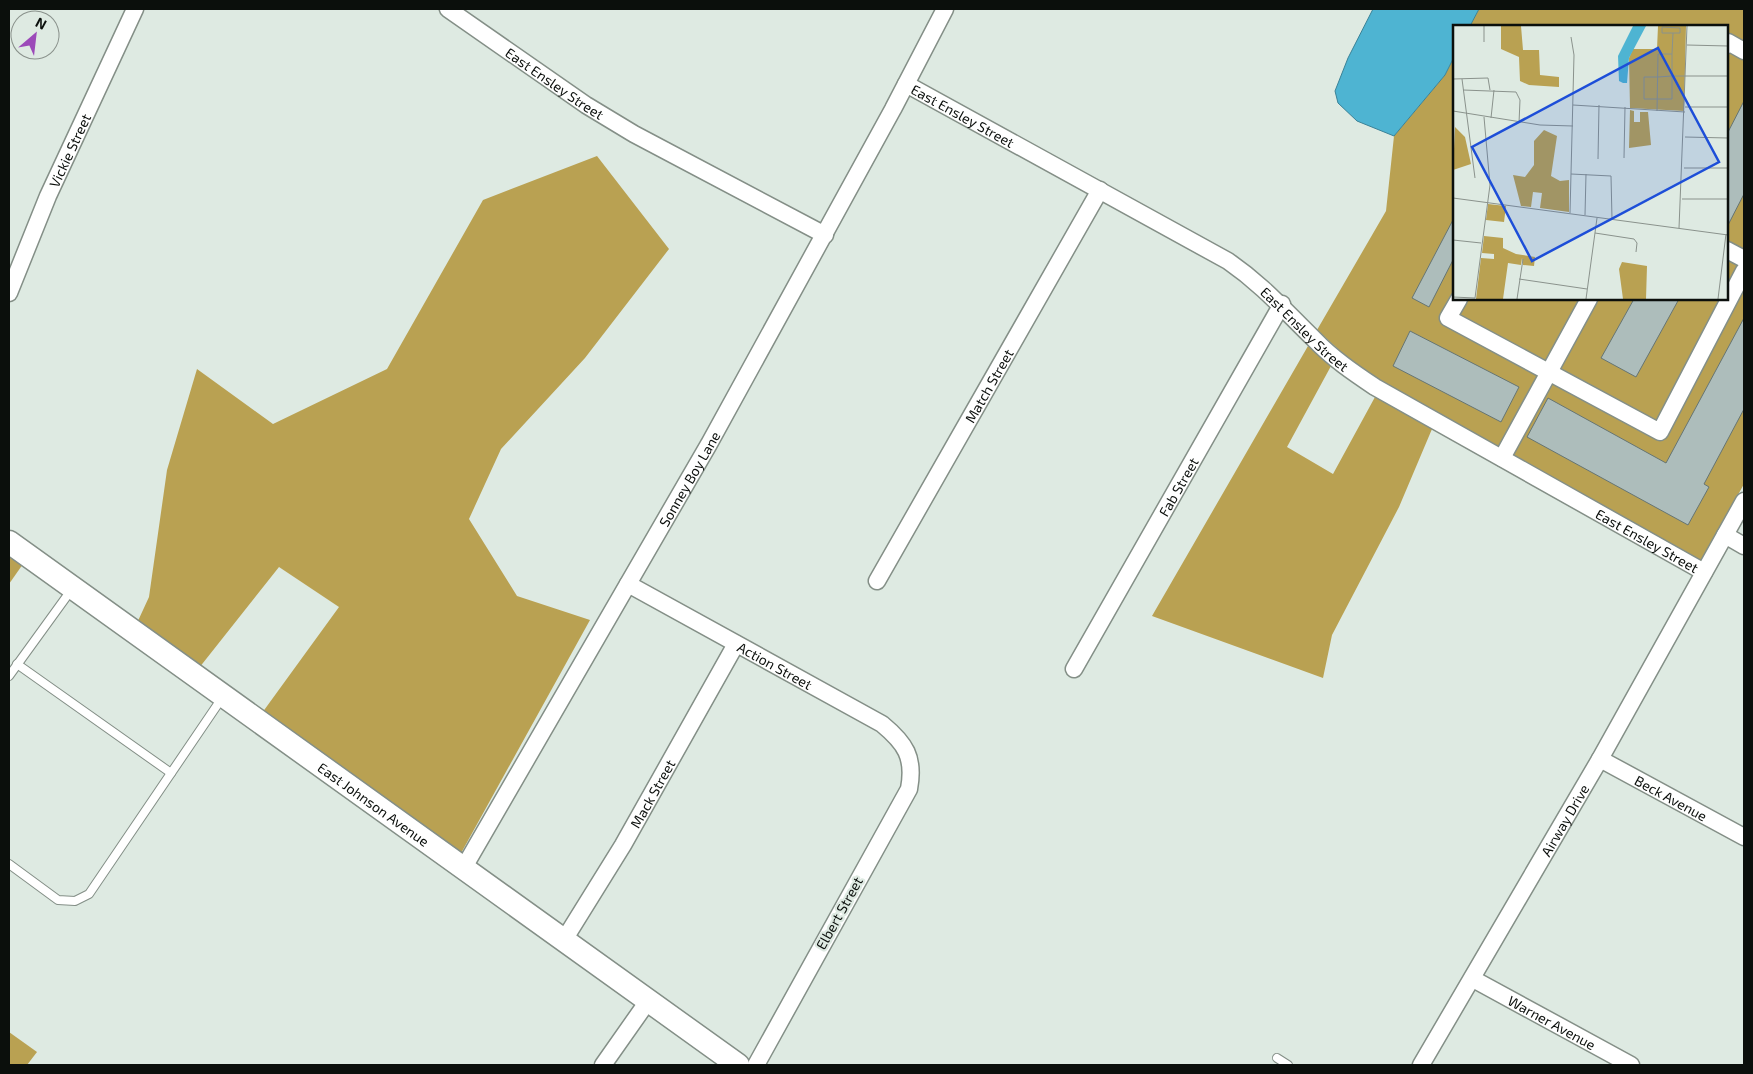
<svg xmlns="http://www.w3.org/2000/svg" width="1753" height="1074" font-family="'Exo 2',sans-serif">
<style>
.forest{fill:#b9a152}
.water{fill:#4eb4d2;stroke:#3a8297}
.building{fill:#adbdbb;stroke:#667573}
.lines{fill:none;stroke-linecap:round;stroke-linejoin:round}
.lane-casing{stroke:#848f87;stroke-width:10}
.street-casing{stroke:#848f87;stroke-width:19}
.secondary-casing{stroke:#848f87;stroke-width:25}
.lane{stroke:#fff;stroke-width:8}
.street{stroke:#fff;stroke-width:16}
.secondary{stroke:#fff;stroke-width:22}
.labels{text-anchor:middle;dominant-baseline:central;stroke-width:4.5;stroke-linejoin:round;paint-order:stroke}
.street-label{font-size:14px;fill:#0b0f0c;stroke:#deeae2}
.inset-road{fill:none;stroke:#8a928c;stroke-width:1}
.view{fill:#1d4ed8;fill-opacity:0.15;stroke:#1d4ed8;stroke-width:2.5}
.inset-edge{fill:none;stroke:#0b0f0c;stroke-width:2.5}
</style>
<rect width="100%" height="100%" fill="#deeae2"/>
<!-- forest -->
<g class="forest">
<polygon points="1479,9 1744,9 1744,484 1701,561 1380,380 1349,359 1317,330 1386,211 1394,136 1445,75 1454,57 1454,299 1727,299 1727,26 1470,26"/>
<polygon points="597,156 669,249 585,358 501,449 469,519 517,596 590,620 460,855 262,713 339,607 279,567 199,668 137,623 149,597 167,470 197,369 273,424 387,369 483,200"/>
<polygon points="1308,346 1331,366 1287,447 1333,474 1375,397 1432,429 1399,507 1332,635 1323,678 1152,616"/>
<polygon points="9,553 23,564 9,584"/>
<polygon points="9,1032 37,1052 27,1065 9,1065"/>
</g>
<!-- water -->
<polygon class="water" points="1373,9 1479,9 1470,26 1454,26 1454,57 1445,75 1394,136 1357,121 1338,103 1335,91 1348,58"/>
<!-- building -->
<g class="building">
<polygon points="1744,101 1744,194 1727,227 1727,134"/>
<polygon points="1454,218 1454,258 1429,307 1412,298"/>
<polygon points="1634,299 1679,299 1636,377 1601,358"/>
<polygon points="1744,318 1744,409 1704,484 1709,487 1688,525 1527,437 1548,398 1666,463"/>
<polygon points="1410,331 1519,387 1501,422 1393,366"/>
</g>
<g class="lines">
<!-- lane casing -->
<g class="lane-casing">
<g id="lane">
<polyline points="17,664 171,773"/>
<polyline points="9,676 72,589"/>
<polyline points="9,864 58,900 75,901 89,894 222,698"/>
<polyline points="1277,1058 1288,1065"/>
</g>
</g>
<!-- street casing -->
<g class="street-casing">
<g id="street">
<path id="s1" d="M 448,9 L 586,105 L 634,134 L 825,235"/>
<polyline points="1727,45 1728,42 1744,51"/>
<path id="s2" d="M 906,84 L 1228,261 C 1264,286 1284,310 1314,339 C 1332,358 1354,373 1375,387 L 1704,572"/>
<polyline points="1727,250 1744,259"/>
<path id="s3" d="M 9,293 L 48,196 L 135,9"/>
<polyline points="1459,299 1448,318 1660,432 1744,271"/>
<polyline points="1502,458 1589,299"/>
<polyline points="1725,535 1744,546"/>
<path id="s4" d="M 877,581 L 1100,190"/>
<path id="s5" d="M 628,584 L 882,724 C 905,743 915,757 909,789 L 756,1065"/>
<path id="s6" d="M 1074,669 L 1282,304"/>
<path id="s7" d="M 1600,759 L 1744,837"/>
<path id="s8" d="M 463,869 L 709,444 L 893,109 L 945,9"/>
<path id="s9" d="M 564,940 L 623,845 L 736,644"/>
<path id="s10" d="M 1473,979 L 1631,1065"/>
<polyline points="603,1065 648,1001"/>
<path id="s11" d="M 1421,1065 L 1600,759 L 1744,501"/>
</g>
</g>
<!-- secondary casing -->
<g class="secondary-casing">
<g id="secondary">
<path id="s12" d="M 9,542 L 738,1065"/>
</g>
</g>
<!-- lane -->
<use href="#lane" class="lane"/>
<!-- street -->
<use href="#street" class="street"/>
<!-- secondary -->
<use href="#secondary" class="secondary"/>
</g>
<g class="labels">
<!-- street labels -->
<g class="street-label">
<text stroke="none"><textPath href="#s1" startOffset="130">East Ensley Street</textPath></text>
<text stroke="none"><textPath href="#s2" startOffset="65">East Ensley Street</textPath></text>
<text stroke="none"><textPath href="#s3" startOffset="155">Vickie Street</textPath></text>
<text stroke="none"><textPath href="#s2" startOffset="470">East Ensley Street</textPath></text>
<text stroke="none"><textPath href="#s4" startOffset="225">Match Street</textPath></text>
<text stroke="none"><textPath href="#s8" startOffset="451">Sonney Boy Lane</textPath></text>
<text stroke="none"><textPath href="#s6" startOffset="210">Fab Street</textPath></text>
<text stroke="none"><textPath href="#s2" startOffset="874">East Ensley Street</textPath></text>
<text stroke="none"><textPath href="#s5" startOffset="168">Action Street</textPath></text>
<text stroke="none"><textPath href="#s9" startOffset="171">Mack Street</textPath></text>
<text stroke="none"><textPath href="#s7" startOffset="81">Beck Avenue</textPath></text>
<text stroke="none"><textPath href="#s12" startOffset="449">East Johnson Avenue</textPath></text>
<text stroke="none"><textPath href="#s11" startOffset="284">Airway Drive</textPath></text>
<text transform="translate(839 913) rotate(-61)">Elbert Street</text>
<text stroke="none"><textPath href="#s10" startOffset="90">Warner Avenue</textPath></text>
</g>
</g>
<!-- overview -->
<g transform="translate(1453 25)">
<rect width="275" height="275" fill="#deeae2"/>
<path d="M 48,1 L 68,1 L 70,25 L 86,25 L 87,50 L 106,52 L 106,62 L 76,60 L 67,56 L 66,32 L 48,24 ZM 205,1 L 233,1 L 231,86 L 177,83 L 176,33 L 180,24 L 204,24 ZM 177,85 L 181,86 L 181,97 L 187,97 L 187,87 L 195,87 L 198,120 L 176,123 ZM 2,102 L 12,112 L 18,139 L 0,145 ZM 91,105 L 104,111 L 98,151 L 107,156 L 116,155 L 116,187 L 87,183 L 89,168 L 80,167 L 78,182 L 68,181 L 60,150 L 72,152 L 81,140 L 81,116 ZM 35,179 L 53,181 L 51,197 L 33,195 ZM 31,211 L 50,213 L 50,223 L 63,229 L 82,232 L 81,241 L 70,240 L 69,233 L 68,240 L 55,238 L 50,274 L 23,274 L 28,233 L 41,234 L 41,229 L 29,228 ZM 169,237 L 194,241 L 193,274 L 170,274 L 166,244 Z" fill="#b9a152"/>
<path d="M 180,1 L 193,1 L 176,33 L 174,58 L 170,58 L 166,56 L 165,31 Z" fill="#4eb4d2"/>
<path class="inset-road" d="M 31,1 L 31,17M 209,2 L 227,3 L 227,8 L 209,8 ZM 220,8 L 219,29 L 219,74 L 191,74 L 191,52 L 205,52 L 219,51 L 275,51M 234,20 L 275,21M 0,54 L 35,53 L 37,65M 9,54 L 22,153M 10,65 L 63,67 L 67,75 L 66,98M 120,80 L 232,87M 232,82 L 275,82M 0,86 L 87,100 L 120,101M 204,86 L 205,29 L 219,29M 38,93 L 41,65M 232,112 L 275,113M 171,133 L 172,82M 145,134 L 146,80M 231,143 L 275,143M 118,149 L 158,151 L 159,194M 0,173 L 275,210M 229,174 L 275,174M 117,188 L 121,30 L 118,12M 132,190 L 133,149M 226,203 L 234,1M 142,208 L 181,214 L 184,218 L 183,227M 0,215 L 28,218M 66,254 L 134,264M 0,272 L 22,273 L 37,160 L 31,92M 64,274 L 70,234M 133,274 L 144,193M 265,274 L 273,209"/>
<path class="view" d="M 205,23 L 266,137 L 79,236 L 19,122 Z"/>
<rect width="275" height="275" class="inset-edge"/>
</g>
<!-- border -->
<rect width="1753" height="1074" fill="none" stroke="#0b0f0c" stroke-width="20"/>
<!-- north arrow -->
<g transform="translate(35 35) rotate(28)"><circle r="24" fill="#deeae2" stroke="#8a928c"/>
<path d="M0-4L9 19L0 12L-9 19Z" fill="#9c4ab9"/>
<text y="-8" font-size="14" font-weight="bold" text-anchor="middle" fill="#0b0f0c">N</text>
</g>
</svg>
